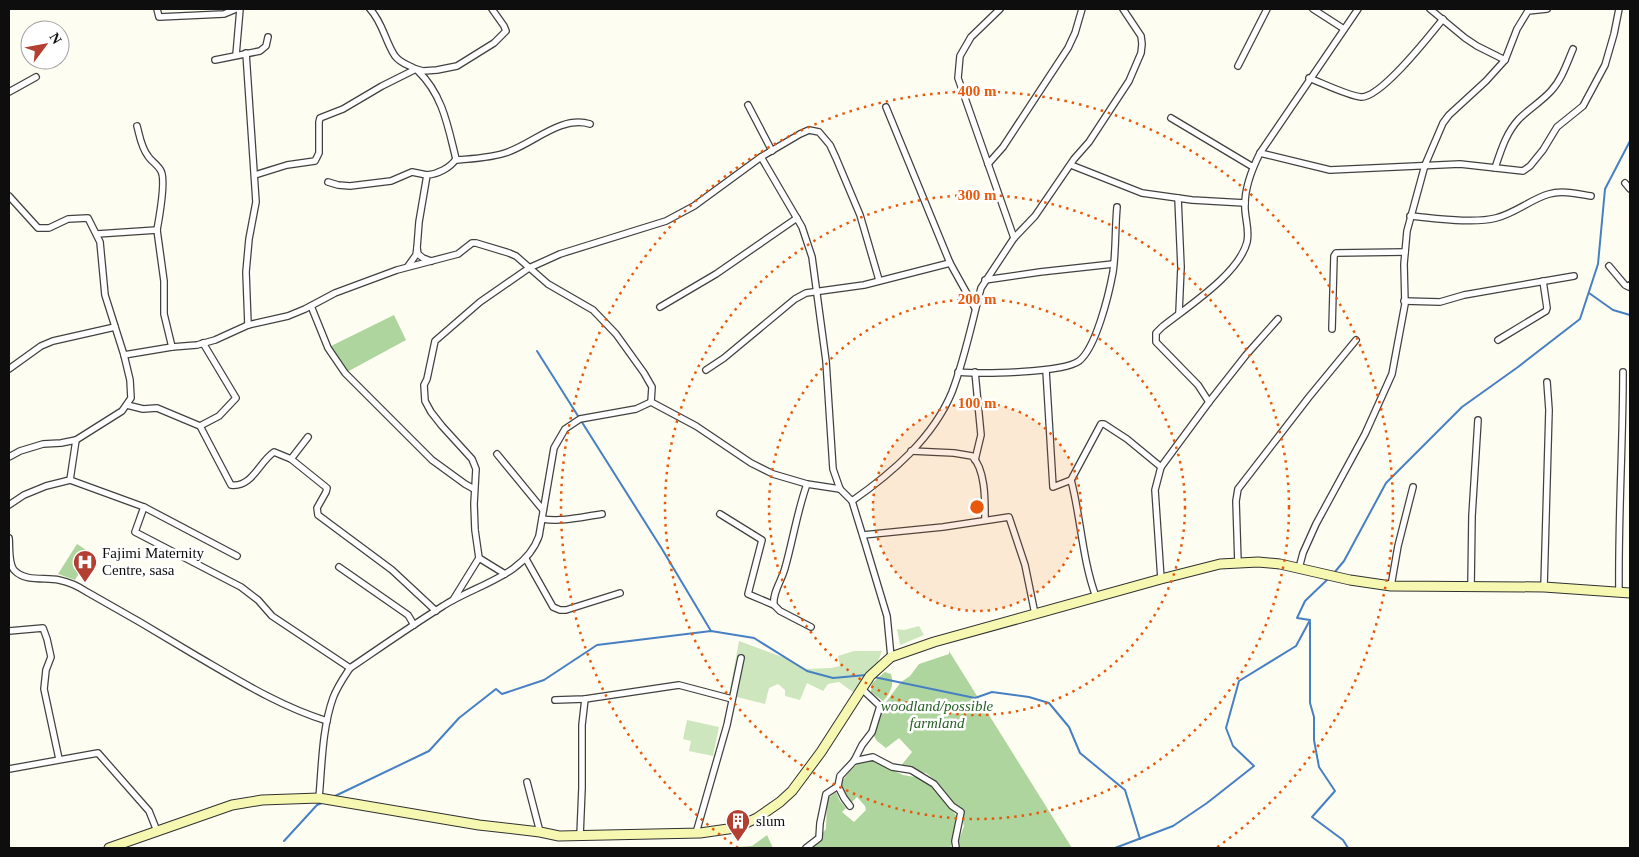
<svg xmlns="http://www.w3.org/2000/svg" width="1639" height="857" font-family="'Times New Roman',serif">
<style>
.green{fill:#cde6bd}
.forest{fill:#afd59e}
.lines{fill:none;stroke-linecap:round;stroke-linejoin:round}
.stream{stroke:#4780c2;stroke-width:2}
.street-casing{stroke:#414141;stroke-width:8}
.secondary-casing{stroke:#303030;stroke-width:11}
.street{stroke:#fff;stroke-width:5.5}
.secondary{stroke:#f6f8b2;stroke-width:9}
.ring{fill:none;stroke:#e8590c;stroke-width:2.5;stroke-dasharray:2.5 5}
.labels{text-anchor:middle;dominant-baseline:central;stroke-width:5;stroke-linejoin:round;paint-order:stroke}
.poi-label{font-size:15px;fill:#0e0e0e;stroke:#fff;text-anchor:start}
.park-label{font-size:15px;font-style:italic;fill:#286124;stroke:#fff}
.centre{fill:#e8590c;stroke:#fff;stroke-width:2.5}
.ring-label{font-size:15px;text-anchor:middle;font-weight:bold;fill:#e8590c;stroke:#fff;stroke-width:5;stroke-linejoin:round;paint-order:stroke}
</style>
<rect width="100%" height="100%" fill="#fefdf1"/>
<!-- green -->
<g class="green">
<polygon points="919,626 924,635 900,645 897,629 904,630"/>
<polygon points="739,641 788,659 807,669 831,668 840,666 838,656 854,651 882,651 877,664 853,692 839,682 828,684 823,691 807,683 800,700 785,696 785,690 778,684 769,688 765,704 729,695"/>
<polygon points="687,720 719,727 713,756 689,751 691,741 683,739"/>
</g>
<!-- forest -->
<g class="forest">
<polygon points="394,315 406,340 347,372 331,346"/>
<polygon points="77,544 91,553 75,580 58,574"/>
<polygon points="949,651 1072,848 957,848 957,845 964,826 960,810 947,797 935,780 926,773 909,771 900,767 912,752 899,738 886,748 877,741 872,733 883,706 901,682 910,676 919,664 949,654"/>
<path d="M 885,672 L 891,674 C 894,685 891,693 883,701 L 871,692 L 872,683 Z"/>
<path d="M 868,759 L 903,775 L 927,779 L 958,818 L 957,829 L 950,848 L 810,848 L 826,829 L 827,799 L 836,792 L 840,801 L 846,808 L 842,812 L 854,822 L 866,810 L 865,806 L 857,797 L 851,803 L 846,799 L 840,787 C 844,776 855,763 868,759 Z"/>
<polygon points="767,835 773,848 724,848 752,846"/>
</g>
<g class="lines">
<!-- stream -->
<g class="stream">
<polyline points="1589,293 1613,310 1630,315"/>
<polyline points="537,351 662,549 711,631"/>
<polyline points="1334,573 1344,561 1386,483 1462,407 1518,367 1580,319 1598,264 1605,189 1630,141"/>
<polyline points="1310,622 1310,703 1314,717 1314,740 1319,767 1335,791 1312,817 1343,840 1348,848"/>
<polyline points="874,677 975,698 992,692 1029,697 1049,703 1069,727 1080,753 1125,790 1140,839"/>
<polyline points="333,797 429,751 459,718 496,689 502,694 544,680 597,645 711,631 754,638 807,671 833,678 866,675"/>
<polyline points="284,841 317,805 322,803"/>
<polyline points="1115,848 1173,826 1207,803 1254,766 1233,746 1226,728 1239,681 1296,646 1310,620 1297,618 1305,601 1329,578"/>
</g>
<!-- street casing -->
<g class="street-casing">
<g id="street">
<polyline points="157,9 159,17 224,14 236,9"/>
<path d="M 370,9 C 383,23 385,41 395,56 C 402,65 411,65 418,71 C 443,95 448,127 456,159 C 450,168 438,174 427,175 L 419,222 L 417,248 L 416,255 L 408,266"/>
<polyline points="1000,9 971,37 960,56 958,78 1014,238"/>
<polyline points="1313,9 1344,29"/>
<polyline points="1430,9 1465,38 1477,46 1505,60"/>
<polyline points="246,53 256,202 249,239 246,272 248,325"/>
<polyline points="236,55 240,9"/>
<polyline points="215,60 260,51 266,46 268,37"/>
<polyline points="1238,66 1267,9"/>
<path d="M 1309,78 C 1322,83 1349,96 1361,97 C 1381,98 1430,35 1443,19"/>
<polyline points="9,92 36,77"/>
<polyline points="748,105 772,151"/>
<polyline points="886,107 950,263 975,308"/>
<polyline points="1171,118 1253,167"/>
<path d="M 137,126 C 140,137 141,147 148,156 C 151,161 158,165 161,171 C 166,180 159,219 157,230"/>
<polyline points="1260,153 1330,170 1460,164 1523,171 1530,166 1543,150 1557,127 1583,106 1605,65 1614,34 1619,9"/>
<polyline points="761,157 802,227 812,257 826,361 833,469 840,489 852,501 865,543 887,616 891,657"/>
<path d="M 456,160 C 472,159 489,158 505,153 C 532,145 560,115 590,124"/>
<polyline points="988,164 1003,147 1068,48 1075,33 1082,9"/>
<polyline points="1071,165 1142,193 1192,200 1245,203"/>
<path d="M 1495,168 C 1501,150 1506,133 1519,119 C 1529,109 1542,101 1551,91 C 1562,79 1567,63 1573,49"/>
<polyline points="255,175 287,165 315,161 319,153 319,122 320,118 343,109 382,86 416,69 423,71 437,70 457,66 494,43 506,31 504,26 492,9"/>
<polyline points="328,182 338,185 350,186 391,181 412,172 427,175"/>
<polyline points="1625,183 1630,189"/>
<polyline points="9,196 38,228 49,228 68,219 88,218 100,242 105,295 124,355 130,380 131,398 122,411 76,440 61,443 43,444 20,451 9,457"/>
<polyline points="1178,198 1181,267 1179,313"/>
<path d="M 1410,216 C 1434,218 1473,224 1496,218 C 1516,213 1531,199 1549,194 C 1562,190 1578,194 1591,196"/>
<polyline points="97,234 157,230 164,281 164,314 172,347"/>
<polyline points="417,248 418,254 423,258 431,261"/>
<polyline points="1609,266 1625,285 1629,287 1630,285"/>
<polyline points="985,280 1040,272 1113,264"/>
<polyline points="1404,301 1440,302 1464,295 1574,276"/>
<polyline points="311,306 328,348 345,373 432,460 465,484 474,489"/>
<polyline points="660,307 716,274 797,218"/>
<polyline points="1332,329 1334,256 1336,253 1405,252"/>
<polyline points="1498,340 1546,311 1547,308 1543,281"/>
<path d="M 203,343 L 236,398 L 219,416 L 200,426 L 231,485 C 252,488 259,462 274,452 L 291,459"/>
<polyline points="124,355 172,347 197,345 215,340 248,325 288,316 305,309 335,293 397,270 458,254 472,243 476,243 509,253 516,256 548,284 593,310 616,334 644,373 652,387 651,402 696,426 751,463 773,474 807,484 840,489"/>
<polyline points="9,369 41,346 53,341 115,327"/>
<polyline points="706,370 724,358 795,299 806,293 864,285 950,263"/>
<polyline points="1046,370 1053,487 1071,480 1101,424 1104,424 1127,439 1161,467"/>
<path d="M 958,372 C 981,374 1063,373 1079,361 C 1096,348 1109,294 1113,272 C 1116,251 1115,229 1117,207"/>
<polyline points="975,372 981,435 975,460"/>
<path d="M 1209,402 L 1198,385 L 1156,342 L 1156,333 L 1162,327 C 1187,307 1239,274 1247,242 C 1250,229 1244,216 1245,204 C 1245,188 1253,167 1260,153 L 1358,9"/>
<polyline points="127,405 143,409 157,408 200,426"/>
<polyline points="308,437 291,459 327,488 326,492 317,508 318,515 392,570 436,611"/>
<path d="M 911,451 L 954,453 L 972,456 C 986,470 985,502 985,520"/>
<polyline points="497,454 543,510"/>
<polyline points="70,480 76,440"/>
<path d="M 1071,480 C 1081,518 1082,559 1096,597"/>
<path d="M 807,484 C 797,512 793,540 785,568 C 782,580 772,593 774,605 L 780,611 L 811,627"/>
<path d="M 852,501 C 892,473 933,438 952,392 C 965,358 972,322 981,288 L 1014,238 L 1035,216 L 1074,159 L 1089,142 L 1129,81 L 1141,53 L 1142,44 L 1141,36 L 1123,9"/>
<polyline points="9,505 24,495 46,486 70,480 144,507 237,556"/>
<polyline points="144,507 135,532 241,587 258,600 272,616 350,668"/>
<polyline points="720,514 762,540 748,594 774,605"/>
<path d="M 542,519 C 563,522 581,517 602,514"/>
<polyline points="863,535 943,527 1009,517 1025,565 1035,614"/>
<path d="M 9,538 C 10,547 8,565 15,571 C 26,582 46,577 59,580 C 69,582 78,586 87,592 C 123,612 159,633 195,655 C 238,680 279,706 327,721"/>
<polyline points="479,558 505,574"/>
<polyline points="526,559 553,607 560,610 566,610 620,593"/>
<polyline points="1238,563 1236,501 1238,489 1309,397 1356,340"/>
<polyline points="339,567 408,615 414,625"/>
<polyline points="1299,568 1303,553 1316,524 1365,434 1392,374 1405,304 1404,264 1407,231 1425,165 1443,123 1449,115 1486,81 1505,60 1517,29 1528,11 1547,9"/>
<polyline points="1161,579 1155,490 1161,467 1209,402 1246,355 1278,319"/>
<polyline points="1391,586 1398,546 1413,487"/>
<polyline points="1471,586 1472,516 1478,420"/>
<polyline points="1544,587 1549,410 1547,382"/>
<path d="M 1619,592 C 1618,519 1623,446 1623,372"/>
<polyline points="453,600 479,558 475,530 474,504 476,469 472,459 442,426 431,412 425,401 424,385 427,379 435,341 480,302 529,268 560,254 666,221 694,206 761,157 800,134 809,130 819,132 830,145 836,158 860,215 879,280"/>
<polyline points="9,631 43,628 47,639 51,657 46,670 44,689 59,759"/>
<polyline points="555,700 585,699 679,685 732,699"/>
<polyline points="854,761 873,757 892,767 911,770 934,784 952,806 961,812 955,841 956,848"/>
<polyline points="9,769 98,753 149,811 157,831"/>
<polyline points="527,782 540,832"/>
<polyline points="838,786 844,798 850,806"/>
<path d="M 319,798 C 322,765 322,729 333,698 C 337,687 344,677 350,668 C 381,647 411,626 443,606 C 475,585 525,576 539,536 L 554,448 L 565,429 L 580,419 L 636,409 L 651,402"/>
<polyline points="696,833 727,725 741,658"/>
<polyline points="580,836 582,788 582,725 585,699"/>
<polyline points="806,848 819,838 820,823 826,794 838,786 840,776 854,761 862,745 872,732 880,706 862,689"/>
</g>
</g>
<!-- secondary casing -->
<g class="secondary-casing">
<polyline id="secondary" points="109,848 232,805 262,800 319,798 479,825 540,832 559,836 700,833 735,828 757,818 780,802 792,791 821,752 870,676 891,657 934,642 1161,579 1220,564 1258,562 1280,564 1350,580 1391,586 1544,587 1630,593"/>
</g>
<!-- street -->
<use href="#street" class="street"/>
<!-- secondary -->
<use href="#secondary" class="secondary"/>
</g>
<!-- distance rings -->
<circle cx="977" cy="507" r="104" fill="#e8590c" fill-opacity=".12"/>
<g class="ring">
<circle cx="977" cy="507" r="104"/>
<circle cx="977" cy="507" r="208"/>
<circle cx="977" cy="507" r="312"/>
<path d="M738 848A416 416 0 1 1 1216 848"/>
</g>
<!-- icons -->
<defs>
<g id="hospital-pin" transform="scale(1.25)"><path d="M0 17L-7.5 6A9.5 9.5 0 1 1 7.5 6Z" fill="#b33e32" stroke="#fff"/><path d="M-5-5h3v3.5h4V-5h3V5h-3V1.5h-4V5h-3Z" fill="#fff"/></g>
<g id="building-pin" transform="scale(1.25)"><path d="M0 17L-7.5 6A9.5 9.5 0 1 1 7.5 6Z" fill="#b33e32" stroke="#fff"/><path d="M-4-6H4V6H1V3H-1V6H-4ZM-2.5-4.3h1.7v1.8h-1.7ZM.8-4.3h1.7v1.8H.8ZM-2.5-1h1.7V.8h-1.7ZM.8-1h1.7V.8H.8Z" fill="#fff"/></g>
</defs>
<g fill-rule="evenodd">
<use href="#hospital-pin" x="85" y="562"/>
<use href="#building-pin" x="738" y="821"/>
</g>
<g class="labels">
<!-- poi labels -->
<g class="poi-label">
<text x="102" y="553">Fajimi Maternity<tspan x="102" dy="17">Centre, sasa</tspan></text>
<text x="756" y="821">slum</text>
</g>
<!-- park labels -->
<g class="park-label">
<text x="937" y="706">woodland/possible<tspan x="937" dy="17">farmland</tspan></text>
</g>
</g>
<circle cx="977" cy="507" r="8" class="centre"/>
<g class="ring-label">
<text x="977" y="96">400 m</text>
<text x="977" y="200">300 m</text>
<text x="977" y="304">200 m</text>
<text x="977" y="408">100 m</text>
</g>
<!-- border -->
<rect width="1639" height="857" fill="none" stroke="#0e0e0e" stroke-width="20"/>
<!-- north arrow -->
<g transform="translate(45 45) rotate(58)"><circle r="24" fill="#ffffff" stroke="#9f9f9f"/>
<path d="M0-4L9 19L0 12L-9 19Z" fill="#b33e32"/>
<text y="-8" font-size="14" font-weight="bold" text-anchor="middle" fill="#0e0e0e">N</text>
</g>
</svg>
